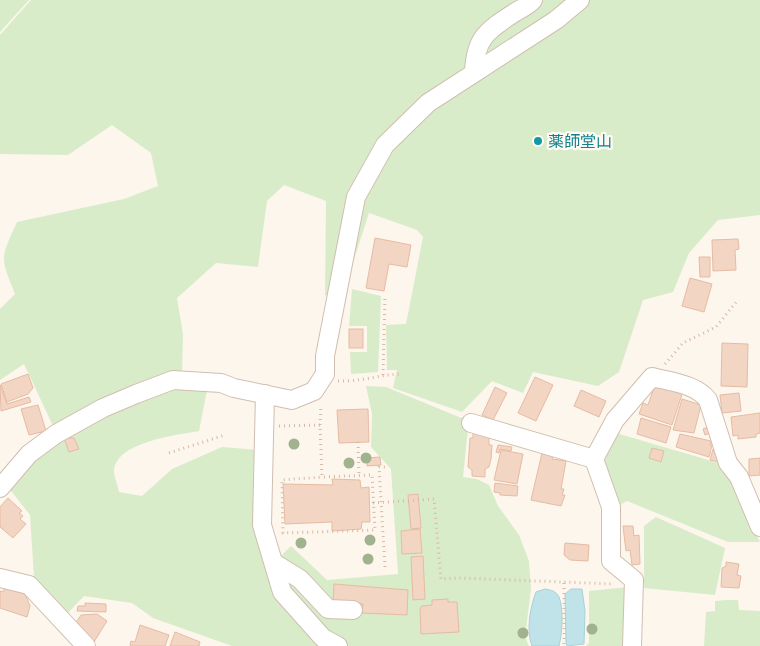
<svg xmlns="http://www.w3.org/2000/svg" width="760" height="646" font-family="'Space Grotesk','Noto Sans JP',sans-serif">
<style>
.green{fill:#d8ecc9}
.water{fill:#bfe3e8;stroke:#a5d3da}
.building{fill:#f3d5c3;stroke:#e6bba3}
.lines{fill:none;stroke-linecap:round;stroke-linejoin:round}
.minor-casing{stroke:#d1beb0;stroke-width:20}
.path{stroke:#d9b8a5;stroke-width:3;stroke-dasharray:1 4;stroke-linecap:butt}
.minor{stroke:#fff;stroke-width:18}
.tree{fill:#a0b28e}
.culture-dot{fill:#0f9aa8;stroke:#fffaf3;stroke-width:2}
.labels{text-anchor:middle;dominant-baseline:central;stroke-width:4.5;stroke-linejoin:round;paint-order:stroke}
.culture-label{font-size:16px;fill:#0d838f;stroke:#fffaf3;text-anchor:start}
</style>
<rect width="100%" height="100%" fill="#fdf6ec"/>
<!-- green -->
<g class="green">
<polygon points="0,0 29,0 0,32"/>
<path d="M 31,0 L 760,0 L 760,215 L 718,220 L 689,253 L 673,292 L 643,300 L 619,372 L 598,386 L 533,372 L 523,393 L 492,381 L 462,412 L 393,388 L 397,370 L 387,370 L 386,325 L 406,324 L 423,237 L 417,230 L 369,213 L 346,284 L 325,296 L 326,201 L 284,185 L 267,201 L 258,267 L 216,263 L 177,298 L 183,334 L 182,374 L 54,428 L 24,364 L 0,380 L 0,309 L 15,294 C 0,256 0,260 17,222 L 124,199 L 158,186 L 151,153 L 112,125 L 68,155 L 0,154 L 0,35 Z"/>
<polygon points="352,289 381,296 378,372 351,374 350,352 367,352 367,326 349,326"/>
<path d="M 173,383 L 208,385 L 199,431 C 177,435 113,442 114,473 C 115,479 118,486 119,492 L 142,496 L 172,469 L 222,447 L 259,450 L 279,594 L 333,646 L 232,646 L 153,618 L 132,603 L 84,596 L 67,614 L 34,577 L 30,515 L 8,487 L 31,456 L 104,411 Z"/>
<polygon points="366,386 386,387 464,419 468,429 463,477 477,479 489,485 498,506 519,535 529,561 531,589 525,637 529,646 349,646 325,633 288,587 280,557 291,546 327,580 398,574 391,469 371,447 372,414"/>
<polygon points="616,433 722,464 760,542 728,542 627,501 620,505 602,460"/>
<polygon points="656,517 725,548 715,595 644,588 644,526"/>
<polygon points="628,587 623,646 586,646 589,643 589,591"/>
<polygon points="727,600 738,600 739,610 760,611 760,646 704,646 706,612 715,611 715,601"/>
</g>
<!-- water -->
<g class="water">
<path d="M 545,589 C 551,590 556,591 559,597 C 564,608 562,635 559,646 L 532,646 C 526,630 530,608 536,592 Z"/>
<polygon points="571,589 582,589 585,611 584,644 567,646 566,642 565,594"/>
</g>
<!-- building -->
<g class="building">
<polygon points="375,238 411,245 407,267 389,264 384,291 366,288"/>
<polygon points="738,239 739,249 735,250 736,270 713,271 712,240"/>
<polygon points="699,257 710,257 710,277 700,277"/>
<polygon points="690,278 712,284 704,312 682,306"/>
<rect x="349" y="329" width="14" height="19"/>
<polygon points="722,343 748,344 747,387 721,386"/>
<polygon points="28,374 33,388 28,394 7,402 1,384"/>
<polygon points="535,377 553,385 536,421 518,413"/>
<polygon points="0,385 7,404 29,397 31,402 1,411"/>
<polygon points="655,385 682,394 672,425 639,414 643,403 648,405"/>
<polygon points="495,387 507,393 493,420 482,415"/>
<polygon points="581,390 606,401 599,417 574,406"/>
<polygon points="739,393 741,411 722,413 720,395"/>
<polygon points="682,399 701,405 694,433 673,430"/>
<polygon points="38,405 46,431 29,435 21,409"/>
<polygon points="368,409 369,442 339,443 337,410"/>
<polygon points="760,413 760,433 756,434 756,437 738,439 738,435 733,436 731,417"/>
<polygon points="641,418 671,427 666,443 637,434"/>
<polygon points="708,427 710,433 705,435 703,429"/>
<polygon points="473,433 489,436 489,445 492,445 491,459 489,467 485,469 485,477 472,476 472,470 468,467 470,438 473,438"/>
<polygon points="680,434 711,441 710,445 712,445 709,457 676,447"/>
<polygon points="64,438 74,438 79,449 69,452"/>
<polygon points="498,445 512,447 511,451 500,449 499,453 496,452"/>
<polygon points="652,448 664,451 661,462 649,458"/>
<polygon points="713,449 719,451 720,462 710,460"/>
<polygon points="501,450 523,454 517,484 494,480"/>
<polygon points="542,453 553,455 552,459 566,461 561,489 564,489 562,495 565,495 561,506 531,500"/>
<polygon points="380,457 381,465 367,466 367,458"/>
<polygon points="760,458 760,475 749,476 749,459"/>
<polygon points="332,479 360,480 361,488 369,487 370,522 362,522 361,529 332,531 332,522 285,524 283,484 333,485"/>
<polygon points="495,483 518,486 517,496 500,495 500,493 494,492"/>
<polygon points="418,494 421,528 411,529 408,495"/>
<polygon points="8,498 22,511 19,513 23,516 20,519 26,524 13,538 0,527 0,507"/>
<polygon points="623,526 633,526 634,536 639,535 640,564 632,565 630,550 626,551"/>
<polygon points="420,529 422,553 402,554 401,531"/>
<polygon points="565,543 589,545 588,561 570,560 564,555"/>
<polygon points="423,556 425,599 413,600 411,557"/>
<polygon points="726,562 739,564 737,575 741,576 739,588 721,587 722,568 726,566"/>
<polygon points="334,584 408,590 407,615 362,613 363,604 333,602"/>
<polygon points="5,587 25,594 30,606 27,617 0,608 0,591 3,592"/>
<polygon points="448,599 448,602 457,602 459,632 421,634 420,608 422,606 432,605 432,600"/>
<polygon points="85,603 106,604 106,612 77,611 78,606 85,606"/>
<polygon points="97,614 107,621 94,642 73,627 81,615"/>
<polygon points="140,625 169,635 165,646 130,646 131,641 135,642"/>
<polygon points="175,632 200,642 199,646 170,646"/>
</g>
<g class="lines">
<!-- minor casing -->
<g class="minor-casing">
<g id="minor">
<path d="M 474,73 C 475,39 486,31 514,13 C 520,9 528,6 533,0"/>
<polyline points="265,394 262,525 282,592 323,638 338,646"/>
<polyline points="471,423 594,459"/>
<polyline points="0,488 29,454 56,434 103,408 136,394 173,380 221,383 234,388 292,400 314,391 325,374 325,356 356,197 385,145 428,103 556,20 580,0"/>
<polyline points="274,563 300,579 328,609 353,610"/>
<polyline points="0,578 29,585 86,646"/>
<path d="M 632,646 L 634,580 L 611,561 L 611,507 L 594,459 L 615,420 L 652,377 C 671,382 696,384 708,400 L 728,463 L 739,477 L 760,527"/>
</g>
</g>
<!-- path -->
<g class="path">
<polyline points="665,364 683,343 716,327 737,301"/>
<polyline points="383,375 385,296"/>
<path d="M 338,381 C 359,382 379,375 399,374"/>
<polyline points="320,425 321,406"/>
<polyline points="279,426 320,425 322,477 372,475 375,530 283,533 282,480 322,477"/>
<polyline points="358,442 359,476"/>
<polyline points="169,453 225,435"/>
<polyline points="373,503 434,499 441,579 461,578 613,584"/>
<polyline points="385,567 379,467 386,467"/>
<polyline points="564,583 564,646"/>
</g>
<!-- minor -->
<use href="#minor" class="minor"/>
</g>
<!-- trees -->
<g class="tree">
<circle cx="294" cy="444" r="5.5"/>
<circle cx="366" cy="458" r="5.5"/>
<circle cx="349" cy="463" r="5.5"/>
<circle cx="370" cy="540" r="5.5"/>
<circle cx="301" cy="543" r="5.5"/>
<circle cx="368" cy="559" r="5.5"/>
<circle cx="592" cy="629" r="5.5"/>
<circle cx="523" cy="633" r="5.5"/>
</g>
<!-- markers -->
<circle class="culture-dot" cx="538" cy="141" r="5"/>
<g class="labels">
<!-- culture labels -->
<g class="culture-label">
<text x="548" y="141">薬師堂山</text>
</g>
</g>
</svg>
